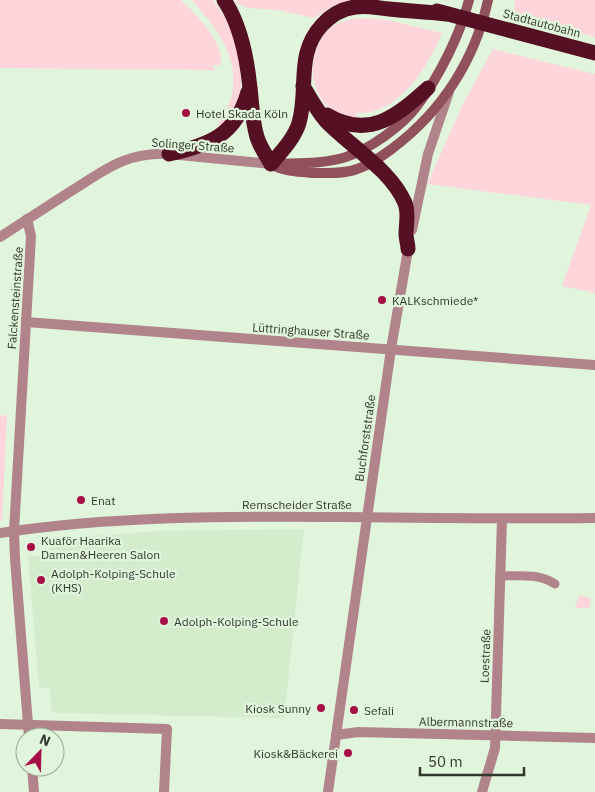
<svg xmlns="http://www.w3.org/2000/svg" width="595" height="792" font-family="'IBM Plex Sans',sans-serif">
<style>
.built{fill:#d3eccc}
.green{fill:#fdd5db}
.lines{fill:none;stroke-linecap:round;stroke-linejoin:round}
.lane{stroke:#b1848b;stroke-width:9}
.street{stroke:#b1848b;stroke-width:10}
.secondary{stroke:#90505c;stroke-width:10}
.highway{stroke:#551024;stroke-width:15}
.poi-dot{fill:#a60f45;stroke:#e1f5dc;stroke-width:2}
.labels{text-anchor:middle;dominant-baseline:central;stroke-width:4.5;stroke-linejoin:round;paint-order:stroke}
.street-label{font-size:12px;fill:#30382e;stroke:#e1f5dc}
.poi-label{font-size:12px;fill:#30382e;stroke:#e1f5dc;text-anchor:start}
</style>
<rect width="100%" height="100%" fill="#e1f5dc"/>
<!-- built -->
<polygon class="built" points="304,529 284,718 56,713 51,710 50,687 39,688 28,555 51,557 50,541 77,537 161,531"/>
<!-- green -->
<g class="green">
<path d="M 0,0 L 181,0 C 198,17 223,39 221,65 L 212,65 L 215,70 L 0,68 Z"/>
<path d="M 192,0 L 213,0 C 217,6 222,13 226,19 C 238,41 247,87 236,110 C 232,116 226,122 221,128 L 219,123 C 224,114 230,105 232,94 C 240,56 215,27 192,0 Z"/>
<polygon points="235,0 355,0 333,6 314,18 277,10 249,8 238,4"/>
<polygon points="515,0 595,0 595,37 513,16"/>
<path d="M 360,18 L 387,20 L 442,33 C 428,67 399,115 357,113 L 356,120 C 348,117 338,114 331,109 C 308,92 307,50 328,30 C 337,22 348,20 360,18 Z"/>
<polygon points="493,49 595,74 595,293 562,286 591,205 427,184 464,102"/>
<polygon points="0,415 7,416 2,519 0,521"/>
<polygon points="579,595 591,598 589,608 575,608"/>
</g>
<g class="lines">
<!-- lane -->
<path class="lane" d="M 500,576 C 518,576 539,573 555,584"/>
<!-- street -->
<g class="street">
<polyline points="27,219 31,236 14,531 15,559 29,737"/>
<polyline points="412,230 428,154 449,92"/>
<path d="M 0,237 C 23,222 45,208 68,193 C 104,171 124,152 169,154 L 271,164"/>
<polyline points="26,322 595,365"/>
<path d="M 0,533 C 113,516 227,516 341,517 C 426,518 510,519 595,518"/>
<polyline points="0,724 167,729 164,792"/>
<polyline points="336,735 358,732 595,738"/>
<polyline points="32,767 34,792"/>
<polyline points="328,792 391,349 409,244"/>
<polyline points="482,792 495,748 502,519"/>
</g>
<!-- secondary -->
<g class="secondary">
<path d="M 271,164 C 284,172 300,172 315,173 C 329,173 344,174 357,169 C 370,165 382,156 393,148 C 442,111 475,60 488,0"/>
<path d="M 274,164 C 298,163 324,164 346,157 C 370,149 402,126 417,106 C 439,77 460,35 469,0"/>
</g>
<!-- highway -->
<g class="highway">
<path d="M 224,0 C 241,25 247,58 250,88 C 252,104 252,121 257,137 C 260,147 266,155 271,164 C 281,152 294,139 299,123 C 309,89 295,54 322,25 C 331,15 341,9 355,7 C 366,5 378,8 389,9 C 408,11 428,12 447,14"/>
<polyline points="437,11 595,53"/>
<path d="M 303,86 C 310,98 317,111 326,121 C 351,147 391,170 405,203 C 409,213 406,224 406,234 C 406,239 408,244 408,249"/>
<path d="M 327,115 C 369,140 397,116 428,88"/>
<path d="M 169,154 C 210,145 236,135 248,92"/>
</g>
</g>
<!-- markers -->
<g class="poi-dot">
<circle cx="186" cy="113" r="5"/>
<circle cx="382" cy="300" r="5"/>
<circle cx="81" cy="500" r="5"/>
<circle cx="31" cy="547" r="5"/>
<circle cx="41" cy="580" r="5"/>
<circle cx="164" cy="621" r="5"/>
<circle cx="321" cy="708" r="5"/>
<circle cx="354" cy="710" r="5"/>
<circle cx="348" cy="753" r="5"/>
</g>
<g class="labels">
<!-- street labels -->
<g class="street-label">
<text transform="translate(542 23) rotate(15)">Stadtautobahn</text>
<text transform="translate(193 145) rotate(4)">Solinger Straße</text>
<text transform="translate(15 298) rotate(-86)">Falckensteinstraße</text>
<text transform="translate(311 331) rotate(4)">Lüttringhauser Straße</text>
<text transform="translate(365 438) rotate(-82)">Buchforststraße</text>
<text x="297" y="504">Remscheider Straße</text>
<text transform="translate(485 656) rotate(-88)">Loestraße</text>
<text transform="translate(466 722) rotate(1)">Albermannstraße</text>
</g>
<!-- poi labels -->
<g class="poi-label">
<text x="196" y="113">Hotel Skada Köln</text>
<text x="392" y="300">KALKschmiede*</text>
<text x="91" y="500">Enat</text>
<text x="41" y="540">Kuaför Haarika<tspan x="41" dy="14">Damen&amp;Heeren Salon</tspan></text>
<text x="51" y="573">Adolph-Kolping-Schule<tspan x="51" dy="14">(KHS)</tspan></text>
<text x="174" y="621">Adolph-Kolping-Schule</text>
<text x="311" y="708" text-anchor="end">Kiosk Sunny</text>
<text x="364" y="710">Sefali</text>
<text x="338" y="753" text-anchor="end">Kiosk&amp;Bäckerei</text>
</g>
</g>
<!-- north arrow -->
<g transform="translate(40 752) rotate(23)"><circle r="24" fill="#e1f5dc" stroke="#9aa996"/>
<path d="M0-4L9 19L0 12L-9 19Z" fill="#a60f45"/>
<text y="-8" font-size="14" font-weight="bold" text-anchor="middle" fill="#30382e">N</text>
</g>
<!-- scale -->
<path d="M420 767v8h104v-8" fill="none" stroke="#30382e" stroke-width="2.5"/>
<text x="428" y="767" font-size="15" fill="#30382e" stroke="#e1f5dc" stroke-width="4" paint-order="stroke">50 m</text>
</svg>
